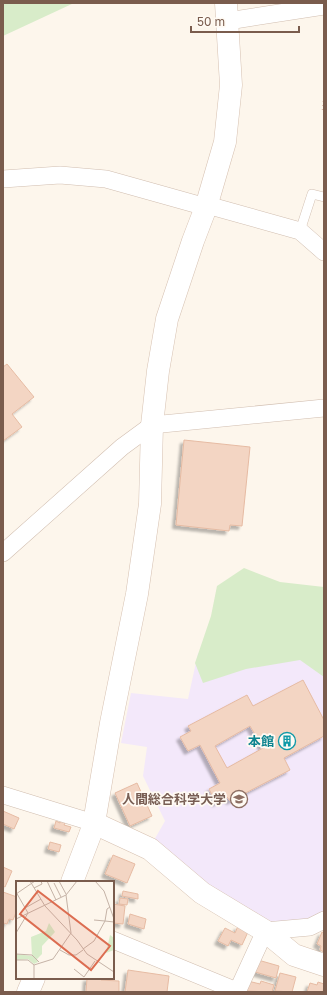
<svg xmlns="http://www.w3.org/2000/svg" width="327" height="995" viewBox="0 0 327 995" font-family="'Golos Text','Noto Sans JP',sans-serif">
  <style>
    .education { fill: #f3e8fa }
    .green { fill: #d8ecc9 }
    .building { fill: #f3d5c3; stroke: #e6bba3; fill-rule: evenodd; filter: url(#shadow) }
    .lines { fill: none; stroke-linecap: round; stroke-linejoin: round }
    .lane-casing { stroke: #d1beb0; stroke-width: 10 }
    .street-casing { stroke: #d1beb0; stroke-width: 18 }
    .secondary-casing { stroke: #d6c0b0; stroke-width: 23 }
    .path { stroke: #d9b8a5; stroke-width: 2.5; stroke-dasharray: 1 3; stroke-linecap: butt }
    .lane { stroke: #fff; stroke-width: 9 }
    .street { stroke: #fff; stroke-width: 17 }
    .secondary { stroke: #fff; stroke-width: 22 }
    .labels { text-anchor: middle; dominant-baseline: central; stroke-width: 3.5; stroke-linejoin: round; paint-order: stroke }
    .culture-label { font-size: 13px; font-weight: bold; fill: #0d838f; stroke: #fffaf3; text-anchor: end }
    .education-label { font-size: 13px; font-weight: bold; fill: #785e54; stroke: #fffaf3; text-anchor: end }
    .inset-road { fill: none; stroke: #c5b3a7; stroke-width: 1 }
    .view { fill: #dc6d51; fill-opacity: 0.15; stroke: #dc6d51; stroke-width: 2 }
    .inset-edge { fill: none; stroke: #7a5c4d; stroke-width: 2 }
  </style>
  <defs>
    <filter id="shadow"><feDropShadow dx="-3.5" dy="3.5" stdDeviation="1" flood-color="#0004"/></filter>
  </defs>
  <rect width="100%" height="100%" fill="#fdf6ec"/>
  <path class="education" d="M198,653L324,661V915L279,926L202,883L153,842L165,821L143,776L147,747L121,743L131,693L188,699Z"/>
  <g class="green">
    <path d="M3,3H74L3,36Z"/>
    <path d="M244,568L280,582L324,587V677L300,660L246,669L203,683L195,663L211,616L217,586Z"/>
  </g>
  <g class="building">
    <path d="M7,364L34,397L12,414L22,427L3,441V367Z"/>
    <path d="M184,440L250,447L242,526L230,525L229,531L176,525Z"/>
    <path d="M303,680L324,720V736L284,758L290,770L230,801L227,797L216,803L209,789L220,783L200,745L188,751L180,737L191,731L188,726L247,695L253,706ZM250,726L263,748L227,768L215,746Z"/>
    <path d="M137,783L152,816L130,826L115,793Z"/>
    <path d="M3,811L19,818L14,829L3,824Z"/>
    <path d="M61,819L66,821L64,825L71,827L69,832L54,828L56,821L60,823Z"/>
    <path d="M50,842L61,845L59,852L48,849Z"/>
    <path d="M113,855L135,864L127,883L105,874Z"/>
    <path d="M3,867L12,871L5,887L3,886Z"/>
    <path d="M123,891L138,894V899L122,896Z"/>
    <path d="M3,892L17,897V910L13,920L9,919L7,924L3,923Z"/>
    <path d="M120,898L128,899L127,905L119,904Z"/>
    <path d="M113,904L125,906L123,924L113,923Z"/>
    <path d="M130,914L146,919L144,929L128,924Z"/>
    <path d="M238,926L248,932L242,945L231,940L228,946L218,941L225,928L235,933Z"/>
    <path d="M322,932L324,933V952L320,950L321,946L317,944Z"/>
    <path d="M258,960L279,966L276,978L255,972Z"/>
    <path d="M128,970L169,976L167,992H125Z"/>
    <path d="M280,973L296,977L292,992L275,991Z"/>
    <path d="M87,978H101V980L119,981V992H86Z"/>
    <path d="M248,981L260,984L261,981L274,985L272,992L245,991Z"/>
    <path d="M318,982L324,984L323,992H307L310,983L317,985Z"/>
  </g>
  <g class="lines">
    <g class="lane-casing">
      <path id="lane" d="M300,231L312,194L324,197"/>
    </g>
    <g class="street-casing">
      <g id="street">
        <path d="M228,21L324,6"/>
        <path d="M3,179L60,175L106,179L206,207"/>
        <path d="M207,205L300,231L324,252"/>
        <path d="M3,553L122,447L152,425L324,408"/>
        <path d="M3,795L94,823"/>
        <path d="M113,940L237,991"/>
        <path d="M237,992L265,931L310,927L324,920"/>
      </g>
    </g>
    <g class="secondary-casing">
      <g id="secondary">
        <path d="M94,823L150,849L202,893L265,931L294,955L324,965"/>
        <path d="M72,882L90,835L94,823L111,723L137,594L150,504L152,425L158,371L167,319L193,241L206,207L225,142L231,85L226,3"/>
        <path d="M28,992L34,978"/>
      </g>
    </g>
    <path class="path" d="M323,110L324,100"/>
    <use href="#lane" class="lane"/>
    <use href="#street" class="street"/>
    <use href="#secondary" class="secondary"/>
  </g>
  <defs>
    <g id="building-ring" transform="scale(0.9)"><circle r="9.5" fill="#fffaf3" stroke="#0f9aa8" stroke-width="1.5"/><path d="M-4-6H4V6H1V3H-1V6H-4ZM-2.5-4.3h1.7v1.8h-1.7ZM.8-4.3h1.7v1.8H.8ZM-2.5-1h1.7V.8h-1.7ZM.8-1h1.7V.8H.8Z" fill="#0f9aa8"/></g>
    <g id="university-ring" transform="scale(0.9)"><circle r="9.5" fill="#fffaf3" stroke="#8d6e63" stroke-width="1.5"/><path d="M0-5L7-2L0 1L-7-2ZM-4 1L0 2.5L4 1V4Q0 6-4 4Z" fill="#8d6e63"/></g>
  </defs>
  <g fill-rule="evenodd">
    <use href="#building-ring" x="287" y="741"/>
    <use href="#university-ring" x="239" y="799"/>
  </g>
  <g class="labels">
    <g class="culture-label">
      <text x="274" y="741">本館</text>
    </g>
    <g class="education-label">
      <text x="226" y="799">人間総合科学大学</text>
    </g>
  </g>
  <g transform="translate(16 881)">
    <rect width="98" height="98" fill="#fdf6ec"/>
    <path d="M33,42L39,51L26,65V73L21,78L22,81L18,83L12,78L0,79V73L16,75L15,56L30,50ZM94,54L98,57V69L90,72Z" fill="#d8ecc9"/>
    <path class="inset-road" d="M14,0L29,25L61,59L71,73L98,91M31,0L40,19M43,0L50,13M79,0L88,10L98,38M38,2L45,16M18,7L26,3L25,0M0,11L12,32L0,52M0,13L19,0M9,27L25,18M0,38L50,14M78,39L89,40L91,28L94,26M67,68L78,60L89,40L98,41M44,69L53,74H60L67,69M0,73L16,74L23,81M0,79H12L18,84V98M18,84L37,78L55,52L50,14L61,0M58,88L68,96L79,80"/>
    <path class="view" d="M22,10L94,65L75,89L4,33Z"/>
    <rect width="98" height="98" class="inset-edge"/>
  </g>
  <rect width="327" height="995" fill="none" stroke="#7a5c4d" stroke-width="8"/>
  <path d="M191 26v6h108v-6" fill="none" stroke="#7a5c4d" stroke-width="2"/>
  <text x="197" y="26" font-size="12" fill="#7a5c4d" stroke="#fffaf3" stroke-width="3" paint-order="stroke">50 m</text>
</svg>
